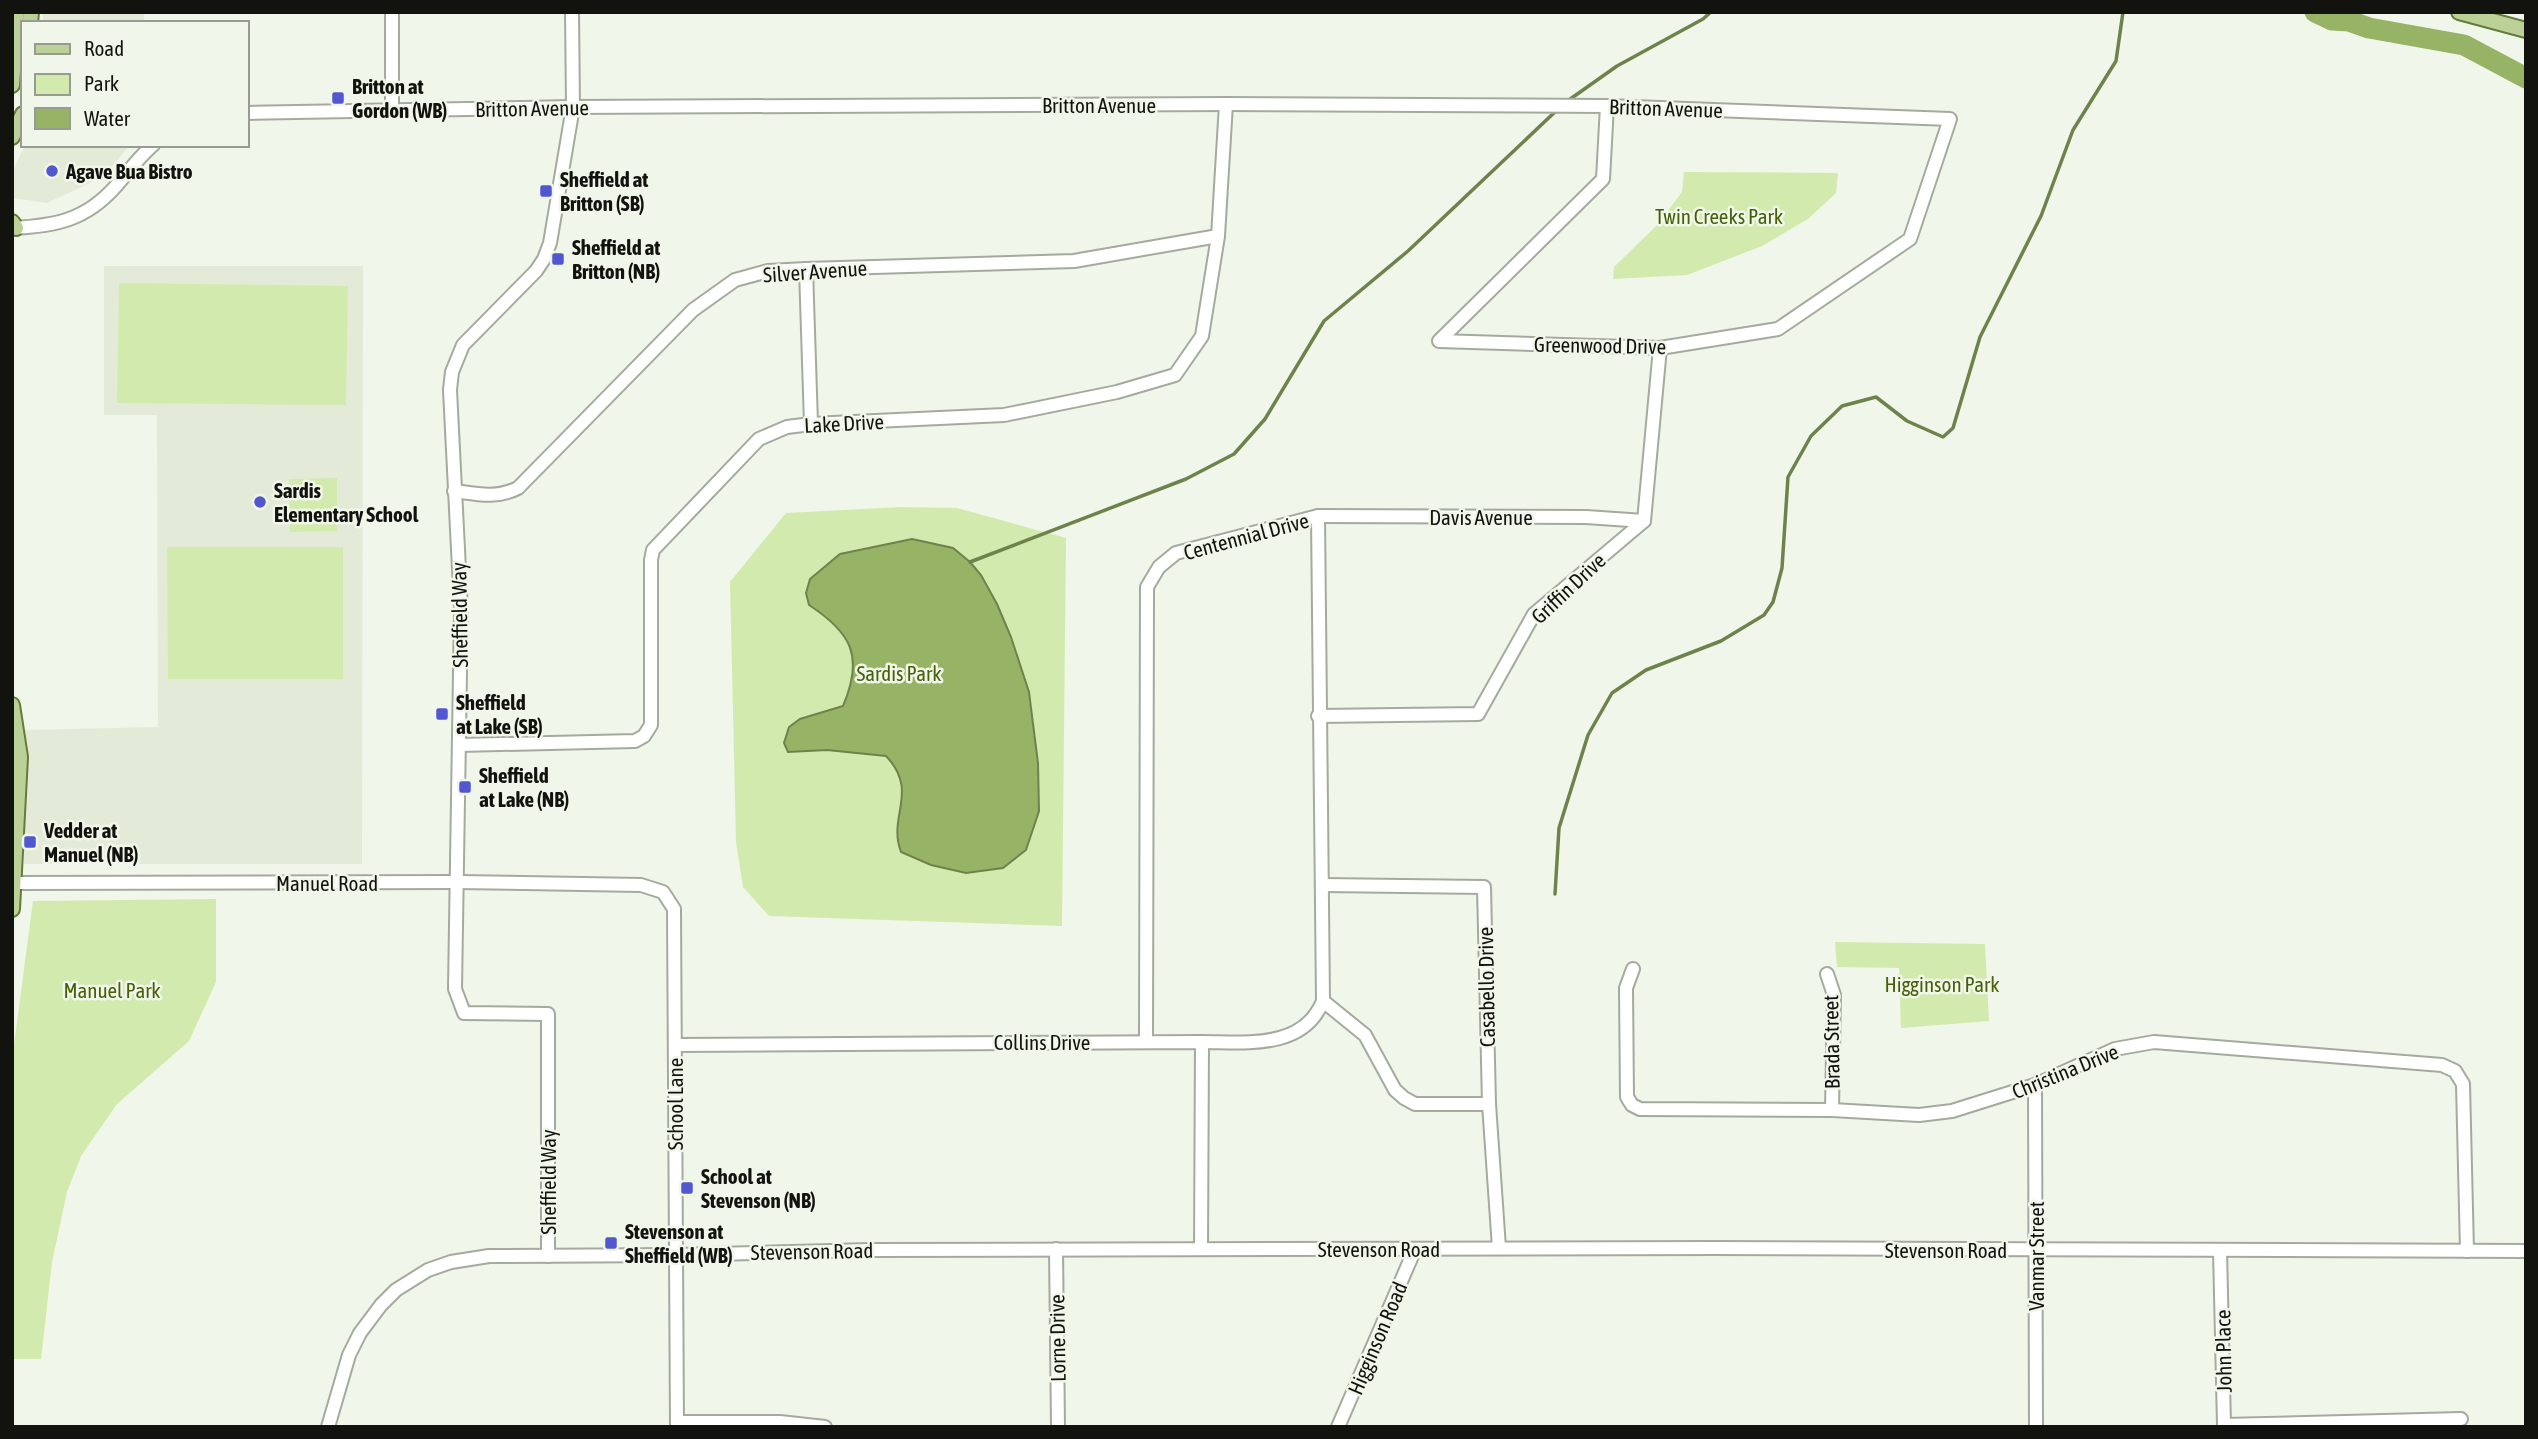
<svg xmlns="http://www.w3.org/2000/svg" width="2538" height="1439" viewBox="0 0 2538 1439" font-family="'Asap Condensed',sans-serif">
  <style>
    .built { fill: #e3ebd8 }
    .green { fill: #d2eaae }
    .water { fill: #96b366; stroke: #6e834c; stroke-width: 2 }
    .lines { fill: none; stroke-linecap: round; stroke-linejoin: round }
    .stream { stroke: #6e834c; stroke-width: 3.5 }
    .river { stroke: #96b366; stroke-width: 21 }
    .minor-casing { stroke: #a5aa9f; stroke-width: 16 }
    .major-casing { stroke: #647b3b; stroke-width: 18 }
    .minor { stroke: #fff; stroke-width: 12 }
    .major { stroke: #bcd198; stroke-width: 14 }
    .poi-dot { fill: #5157ce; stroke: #f1f6ea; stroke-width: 2.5 }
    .labels { text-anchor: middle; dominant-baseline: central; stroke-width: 5; stroke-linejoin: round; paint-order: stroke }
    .poi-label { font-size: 21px; font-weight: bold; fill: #12130f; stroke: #f1f6ea; text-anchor: start }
    .street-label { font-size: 21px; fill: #12130f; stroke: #f1f6ea }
    .park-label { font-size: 21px; fill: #476008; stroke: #f1f6ea }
  </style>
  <rect width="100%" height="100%" fill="#f1f6ea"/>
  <g class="built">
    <rect x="43" y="12" width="101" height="11"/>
    <path d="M25,145H130L103,177L47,203L13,198L12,172Z"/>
    <path d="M104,266H363L362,864H24V730L158,727L157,415H104Z"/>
  </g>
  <g class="green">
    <path d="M1684,172L1838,173L1836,193L1808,219L1762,246L1687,275L1613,279L1614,267L1656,226L1682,192Z"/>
    <path d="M119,283L348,286L346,405L117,403Z"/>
    <path d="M337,478V531L290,532L289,479Z"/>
    <path d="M901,507L957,508L1066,538L1062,926L769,916L743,887L736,842L730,582L786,513Z"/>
    <path d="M167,547H343V679H168Z"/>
    <path d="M216,899V982L189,1041L117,1104L81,1156L67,1192L52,1262L41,1359H12V1060L33,901Z"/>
    <path d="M1835,942L1985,944L1989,1021L1901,1028L1899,968L1837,967Z"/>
  </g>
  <path class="water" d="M912,539L953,548L970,562L981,575L997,604L1011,637L1029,692L1038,763L1039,811L1026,850L1003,868L966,873L931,865L901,852C887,816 920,792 886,756L827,750L788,752L784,743L789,727L800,719L843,706C864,657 852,633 809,605L806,593L810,579L840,554Z"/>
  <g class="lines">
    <g class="stream">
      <path d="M1566,102L1617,66L1703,19L1711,12"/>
      <path d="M970,562L1186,479L1234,454L1265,419L1324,321L1408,251L1557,110"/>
      <path d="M1555,894L1559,828L1588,735L1612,693L1646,670L1721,641L1764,615L1773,602L1782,568L1788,477L1811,436L1842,406L1876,397L1907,421L1943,437L1953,428L1980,337L2041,216L2073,130L2116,61L2123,12"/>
    </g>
    <path class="river" d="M2315,12L2332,20L2349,21L2369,28L2464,45L2526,78"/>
    <g class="minor-casing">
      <g id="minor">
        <path d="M392,12V110"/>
        <path d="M247,113L573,107L1226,104L1607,106L1950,119L1910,239L1778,329L1660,348L1439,341L1603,179L1607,106"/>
        <path d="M12,228C56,226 86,220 116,186C128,172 139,157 153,145"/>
        <path d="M806,269L811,424"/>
        <path d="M454,491C477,494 496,499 518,488L693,310L735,280L768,271L806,269L1074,261L1218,236"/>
        <path d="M1318,516L1586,517L1644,521"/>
        <path d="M1318,716L1478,714L1534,614L1644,521L1660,348"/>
        <path d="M459,745L635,741L644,736L651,725V560L653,550L759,439L787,427L811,424L1004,415L1117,392L1175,375L1202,336L1218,236L1226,104"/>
        <path d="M14,883L457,882L641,885L663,892L674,909L677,1427"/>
        <path d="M1323,885L1484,887L1489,1104L1499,1248"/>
        <path d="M1633,969L1626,988L1627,1097L1632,1105L1640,1109L1832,1110L1919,1115L1952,1111L2035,1085L2115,1049L2154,1042L2442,1065L2455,1071L2463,1084L2467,1251"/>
        <path d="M1827,974L1834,995L1832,1110"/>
        <path d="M1323,1001L1365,1035L1395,1090L1404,1098L1415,1104H1489"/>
        <path d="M1146,1042L1147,587L1159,567L1176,553L1318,516L1323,1001C1303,1050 1246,1042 1202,1042"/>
        <path d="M675,1045L1202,1042L1201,1249"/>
        <path d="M2035,1085L2036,1427"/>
        <path d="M1056,1249L1058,1427"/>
        <path d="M2220,1250L2224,1425L2461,1419"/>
        <path d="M548,1256V1014L464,1013L455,989L461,609L450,390L452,372L463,345L536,271L544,259L550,243L573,107L572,12"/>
        <path d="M677,1422H780L825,1427"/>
        <path d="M328,1427L349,1355L360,1333L381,1305L396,1290L428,1270L451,1262L489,1256L676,1255L870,1250L1716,1248L2526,1251"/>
        <path d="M1338,1427L1415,1249"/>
      </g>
    </g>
    <g class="major-casing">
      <g id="major">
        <path d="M2459,12L2526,30"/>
        <path d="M30,23L31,12"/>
        <path d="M12,85L17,12"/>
        <path d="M12,137L23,114"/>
        <path d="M12,222L16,228"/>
        <path d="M12,705L20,757L12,909"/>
      </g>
    </g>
    <use href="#minor" class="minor"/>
    <use href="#major" class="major"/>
  </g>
  <g class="poi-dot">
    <rect x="331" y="91" width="14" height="14" rx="3.5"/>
    <circle cx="52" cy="171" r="7"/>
    <rect x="539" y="184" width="14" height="14" rx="3.5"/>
    <rect x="551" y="252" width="14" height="14" rx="3.5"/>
    <circle cx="260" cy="502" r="7"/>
    <rect x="435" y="707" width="14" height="14" rx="3.5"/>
    <rect x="458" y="780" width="14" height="14" rx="3.5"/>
    <rect x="23" y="835" width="14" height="14" rx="3.5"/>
    <rect x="680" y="1181" width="14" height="14" rx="3.5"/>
    <rect x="604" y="1236" width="14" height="14" rx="3.5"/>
  </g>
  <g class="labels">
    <g class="poi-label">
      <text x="352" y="86">Britton at<tspan x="352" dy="24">Gordon (WB)</tspan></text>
      <text x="66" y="171">Agave Bua Bistro</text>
      <text x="560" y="179">Sheffield at<tspan x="560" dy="24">Britton (SB)</tspan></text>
      <text x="572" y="247">Sheffield at<tspan x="572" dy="24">Britton (NB)</tspan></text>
      <text x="274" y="490">Sardis<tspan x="274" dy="24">Elementary School</tspan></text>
      <text x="456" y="702">Sheffield<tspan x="456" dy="24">at Lake (SB)</tspan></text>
      <text x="479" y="775">Sheffield<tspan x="479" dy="24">at Lake (NB)</tspan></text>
      <text x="44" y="830">Vedder at<tspan x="44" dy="24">Manuel (NB)</tspan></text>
      <text x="701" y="1176">School at<tspan x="701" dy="24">Stevenson (NB)</tspan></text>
      <text x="625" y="1231">Stevenson at<tspan x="625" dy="24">Sheffield (WB)</tspan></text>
    </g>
    <g class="street-label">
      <text x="1099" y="105">Britton Avenue</text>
      <text transform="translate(532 108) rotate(-1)">Britton Avenue</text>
      <text transform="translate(1666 108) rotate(2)">Britton Avenue</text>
      <text transform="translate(815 271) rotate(-4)">Silver Avenue</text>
      <text transform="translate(1600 345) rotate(1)">Greenwood Drive</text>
      <text transform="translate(844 423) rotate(-3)">Lake Drive</text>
      <text x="1481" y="517">Davis Avenue</text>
      <text transform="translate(1246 536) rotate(-15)">Centennial Drive</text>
      <text transform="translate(1568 588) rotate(-43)">Griffin Drive</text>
      <text transform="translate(459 615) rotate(-91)">Sheffield Way</text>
      <text x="327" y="883">Manuel Road</text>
      <text transform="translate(1486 987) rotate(-91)">Casabello Drive</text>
      <text x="1042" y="1042">Collins Drive</text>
      <text transform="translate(1831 1042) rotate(-91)">Brada Street</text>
      <text transform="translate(2065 1071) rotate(-22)">Christina Drive</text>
      <text transform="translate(675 1104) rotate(-90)">School Lane</text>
      <text transform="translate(548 1182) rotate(-90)">Sheffield Way</text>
      <text x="1379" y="1249">Stevenson Road</text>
      <text x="1946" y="1250">Stevenson Road</text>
      <text transform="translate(812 1251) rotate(-1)">Stevenson Road</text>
      <text transform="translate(2036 1256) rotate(-90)">Vanmar Street</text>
      <text transform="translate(1057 1338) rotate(-91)">Lorne Drive</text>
      <text transform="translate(1377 1338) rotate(-67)">Higginson Road</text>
      <text transform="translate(2223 1351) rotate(-91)">John Place</text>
    </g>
    <g class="park-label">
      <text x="1719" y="216">Twin Creeks Park</text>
      <text x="899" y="673">Sardis Park</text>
      <text x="1942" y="984">Higginson Park</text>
      <text x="112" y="990">Manuel Park</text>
    </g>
  </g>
  <rect width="2538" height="1439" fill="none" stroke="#12130f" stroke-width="28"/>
  <rect x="21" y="21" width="228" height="126" fill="#f1f6ea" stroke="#989b92" stroke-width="2"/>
  <rect x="35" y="44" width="35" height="10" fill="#bcd198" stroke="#989b92" stroke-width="2"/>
  <text x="84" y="56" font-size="21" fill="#12130f">Road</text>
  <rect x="35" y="74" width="35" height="21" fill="#d2eaae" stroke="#989b92" stroke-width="2"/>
  <text x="84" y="91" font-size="21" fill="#12130f">Park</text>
  <rect x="35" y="108" width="35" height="21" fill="#96b366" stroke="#989b92" stroke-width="2"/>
  <text x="84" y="126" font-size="21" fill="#12130f">Water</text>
</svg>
